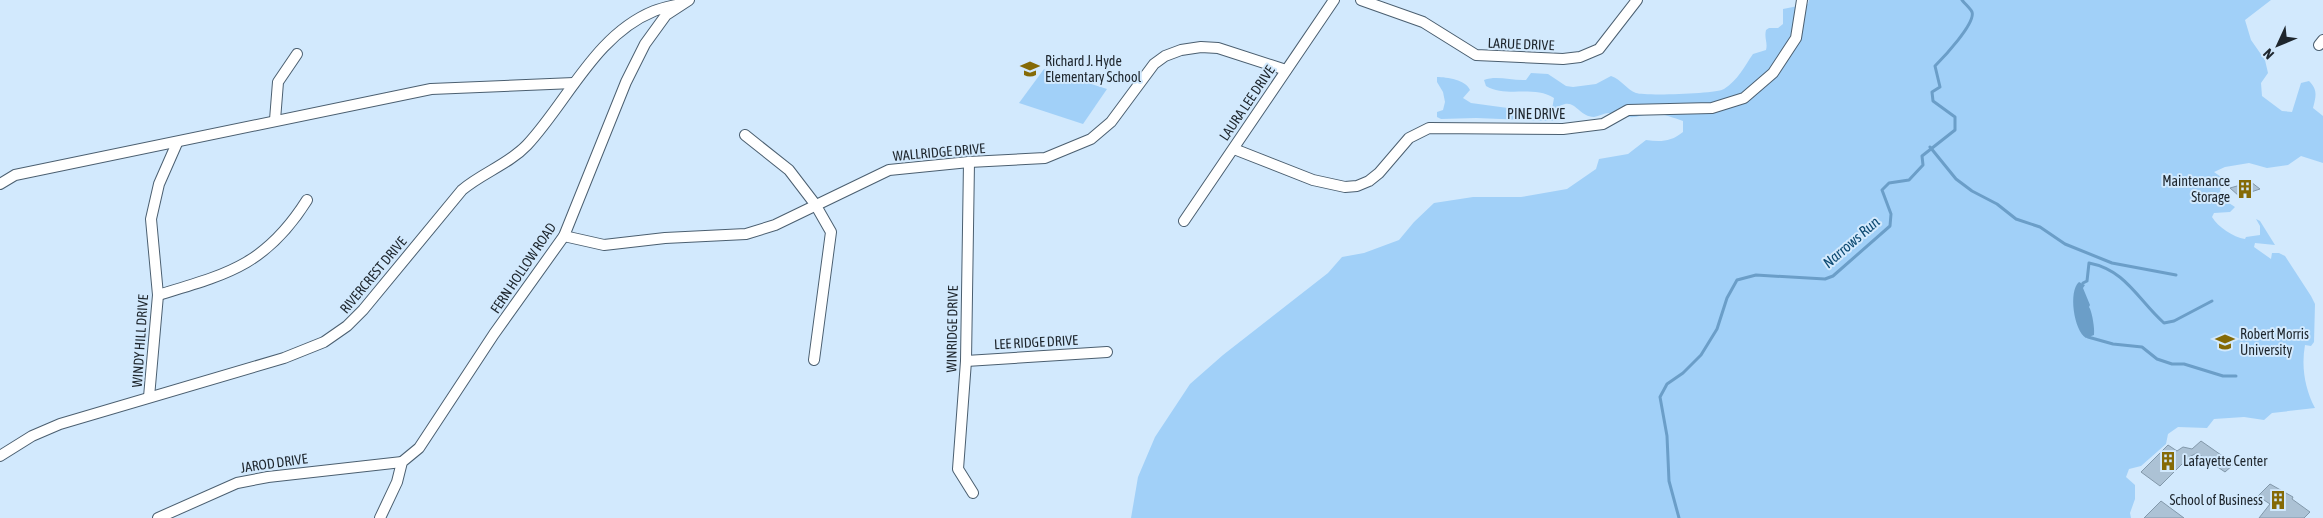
<svg xmlns="http://www.w3.org/2000/svg" width="2323" height="518" viewBox="0 0 2323 518" font-family="'Asap Condensed',sans-serif">
  <style>
    .green { fill: #a1d0f8 }
    .water { fill: #6b9ec8 }
    .lines { fill: none; stroke-linecap: round; stroke-linejoin: round }
    .stream { stroke: #6b9ec8; stroke-width: 3 }
    .building { fill: #acc2d5; stroke: #8298aa }
    .street-casing { stroke: #4b5f70; stroke-width: 12 }
    .street { stroke: #fff; stroke-width: 10 }
    .labels { text-anchor: middle; dominant-baseline: central; stroke-width: 4; stroke-linejoin: round; paint-order: stroke }
    .street-label { font-size: 14px; fill: #1e262d; stroke: #d2e9fd }
    .poi-label { font-size: 14px; fill: #1e262d; stroke: #d2e9fd; text-anchor: start }
    .water-label { font-size: 15px; font-style: italic; fill: #0d4a72; stroke: #d2e9fd }
  </style>
  <rect width="100%" height="100%" fill="#d2e9fd"/>
  <g class="green">
    <path d="M1809,0H2271L2245,20L2251,40L2265,60L2268,73L2261,83L2262,96L2282,111L2292,112L2301,83L2309,81C2318,90 2316,96 2313,108L2323,116V163L2301,156L2288,165L2267,168L2249,163L2225,167L2214,172L2221,177L2222,183L2220,191L2226,201L2235,207L2230,212L2214,213L2212,217C2218,227 2233,237 2245,239L2246,237L2260,235V226L2256,219L2260,221L2275,245L2255,243L2254,247L2271,259L2272,253H2279L2285,256L2311,296L2315,304L2314,342L2311,346L2305,345C2301,367 2305,389 2315,408L2272,413L2264,420L2244,417L2214,419L2207,428L2178,427L2168,434L2166,444L2141,466L2129,469L2126,477L2135,485V499L2130,513L2131,518H1131L1138,477L1155,437L1190,384L1223,355L1328,273L1342,257L1364,253L1399,240L1414,222L1434,203L1473,197H1521L1567,189L1596,169L1599,159L1628,154L1646,140C1660,142 1671,142 1683,132V121C1673,118 1662,113 1652,114C1644,114 1636,118 1629,117C1622,117 1616,114 1609,113C1604,113 1599,116 1594,117C1576,117 1575,92 1553,111L1556,118L1552,121L1476,118L1441,119L1437,117V112L1443,110L1445,102L1443,92L1437,82V77C1447,77 1466,80 1470,90L1463,98L1471,103L1537,112H1548L1552,109L1554,98C1533,85 1506,98 1486,86L1484,80C1497,75 1512,81 1526,80L1531,73L1548,74L1566,86L1573,87L1596,84L1611,76C1621,79 1627,90 1636,93C1644,96 1717,94 1724,89C1738,80 1744,67 1753,54L1766,50C1768,43 1764,38 1766,30L1769,28H1778L1783,24V9L1808,4Z"/>
    <path d="M1044,69L1107,89L1083,124L1019,103Z"/>
  </g>
  <path class="water" d="M2079,282L2085,285L2083,288L2090,305L2089,307C2092,311 2095,329 2094,335L2086,338C2074,331 2068,291 2079,282Z"/>
  <g class="lines">
    <g class="stream">
      <path d="M1930,147L1956,179L1972,191L1997,204L2016,219L2040,227L2065,244L2112,263L2176,275"/>
      <path d="M2083,283L2087,281L2089,263C2126,270 2138,300 2164,323L2174,321L2212,301"/>
      <path d="M2088,337L2113,344L2142,347L2157,359L2172,364H2184L2223,376H2236"/>
      <path d="M1679,518L1669,481L1667,436L1660,397L1667,384L1683,373L1701,355L1717,329L1727,298L1737,280L1756,275L1825,279L1833,276L1890,226L1891,214L1882,190L1889,183L1909,180L1923,165L1922,156L1955,130V117L1933,101L1932,92L1940,87L1935,66C1943,58 1976,23 1972,12C1970,8 1965,4 1962,0"/>
    </g>
  </g>
  <g class="building">
    <path d="M2251,182L2260,189L2239,196L2230,188Z"/>
    <path d="M2201,441L2234,464L2225,472L2197,453L2189,457L2160,486L2141,472L2168,445L2177,451L2183,447L2192,449Z"/>
    <path d="M2270,484L2293,497L2292,499L2310,512L2304,518H2259L2270,504L2258,496Z"/>
    <path d="M2161,501L2184,518H2144Z"/>
  </g>
  <g class="lines">
    <g class="street-casing">
      <g id="street">
        <path d="M1361,0L1423,22L1476,55L1563,59L1580,57L1599,49L1637,0"/>
        <path d="M2319,45L2323,40"/>
        <path d="M275,120L278,82L297,54"/>
        <path d="M745,135L789,170L815,204L831,232L814,360"/>
        <path d="M1234,149L1313,180L1345,187L1357,186L1369,181L1379,173L1409,138L1429,128L1563,129L1603,124L1628,110L1712,108L1744,98L1773,73L1796,38L1802,0"/>
        <path d="M969,162L966,361L958,469L973,493"/>
        <path d="M0,184L15,175L431,89L574,83"/>
        <path d="M1184,221L1334,0"/>
        <path d="M564,236L604,245L665,238L746,234L775,225L889,170L969,162L1045,158L1091,139L1111,122L1154,64L1165,56L1181,50L1201,47L1218,48L1286,70"/>
        <path d="M158,295C228,274 266,265 307,200"/>
        <path d="M966,361L1107,352"/>
        <path d="M149,397L158,295L151,219L159,184L177,143"/>
        <path d="M0,456L32,436L60,424L284,358L324,342L347,326L363,310L462,190C482,173 509,164 527,145C568,101 595,35 654,11C662,8 672,6 680,4"/>
        <path d="M158,518L237,483L268,477L402,462"/>
        <path d="M380,518L397,482L402,462L419,448L494,334L564,236L626,82L645,44L666,15L689,0"/>
      </g>
    </g>
    <use href="#street" class="street"/>
  </g>
  <defs>
    <g id="school-bare" transform="scale(1.5)"><path d="M0-5L7-2L0 1L-7-2ZM-4 1L0 2.5L4 1V4Q0 6-4 4Z" fill="#856a06" stroke="#d2e9fd" stroke-width="2.5" paint-order="stroke"/></g>
    <g id="building-bare" transform="scale(1.5)"><path d="M-4-6H4V6H1V3H-1V6H-4ZM-2.5-4.3h1.7v1.8h-1.7ZM.8-4.3h1.7v1.8H.8ZM-2.5-1h1.7V.8h-1.7ZM.8-1h1.7V.8H.8Z" fill="#856a06" stroke="#d2e9fd" stroke-width="2.5" paint-order="stroke"/></g>
    <g id="university-bare" transform="scale(1.5)"><path d="M0-5L7-2L0 1L-7-2ZM-4 1L0 2.5L4 1V4Q0 6-4 4Z" fill="#856a06" stroke="#d2e9fd" stroke-width="2.5" paint-order="stroke"/></g>
  </defs>
  <g fill-rule="evenodd">
    <use href="#school-bare" x="1030" y="69"/>
    <use href="#building-bare" x="2245" y="189"/>
    <use href="#university-bare" x="2225" y="342"/>
    <use href="#building-bare" x="2168" y="461"/>
    <use href="#building-bare" x="2278" y="500"/>
  </g>
  <g class="labels">
    <g class="street-label">
      <text transform="translate(1521 44) rotate(2)">LARUE DRIVE</text>
      <text transform="translate(1247 103) rotate(-56)">LAURA LEE DRIVE</text>
      <text x="1536" y="114">PINE DRIVE</text>
      <text transform="translate(939 152) rotate(-5)">WALLRIDGE DRIVE</text>
      <text transform="translate(523 268) rotate(-56)">FERN HOLLOW ROAD</text>
      <text transform="translate(373 275) rotate(-50)">RIVERCREST DRIVE</text>
      <text transform="translate(952 329) rotate(-89)">WINRIDGE DRIVE</text>
      <text transform="translate(140 341) rotate(-86)">WINDY HILL DRIVE</text>
      <text transform="translate(1036 342) rotate(-3)">LEE RIDGE DRIVE</text>
      <text transform="translate(274 463) rotate(-8)">JAROD DRIVE</text>
    </g>
    <g class="poi-label">
      <text x="1045" y="61">Richard J. Hyde<tspan x="1045" dy="16">Elementary School</tspan></text>
      <text x="2230" y="181" text-anchor="end">Maintenance<tspan x="2230" dy="16">Storage</tspan></text>
      <text x="2240" y="334">Robert Morris<tspan x="2240" dy="16">University</tspan></text>
      <text x="2183" y="461">Lafayette Center</text>
      <text x="2263" y="500" text-anchor="end">School of Business</text>
    </g>
    <g class="water-label">
      <text transform="translate(1851 242) rotate(-41)">Narrows Run</text>
    </g>
  </g>
  <g transform="translate(2278 45) rotate(226)" stroke="#d2e9fd" stroke-width="4" paint-order="stroke">
  <path d="M0-4L9 19L0 12L-9 19Z" fill="#1e262d"/>
  <text y="-8" font-size="14" font-weight="bold" text-anchor="middle" fill="#1e262d">N</text>
  </g>
</svg>
